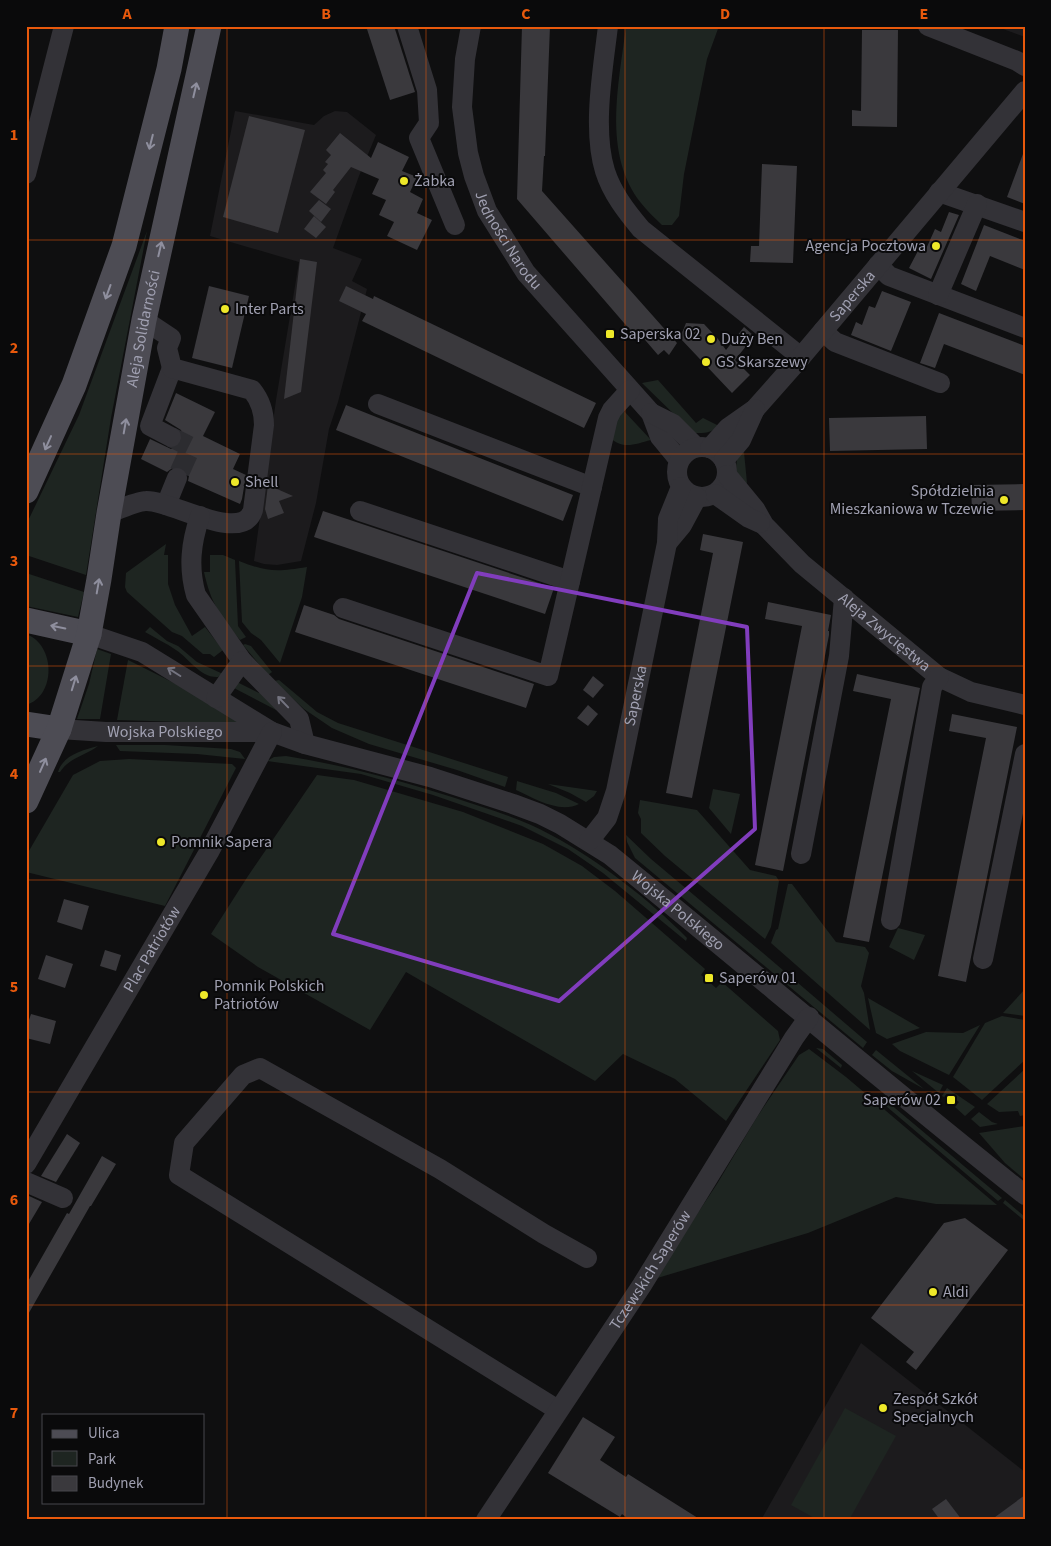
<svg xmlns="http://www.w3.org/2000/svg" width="1051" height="1546" viewBox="0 0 1051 1546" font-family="'Source Sans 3',sans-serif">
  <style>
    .built { fill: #1c1b1d }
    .green { fill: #1e2521 }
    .building { fill: #3a393d }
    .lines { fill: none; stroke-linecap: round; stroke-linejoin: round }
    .minor-tunnel { stroke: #2c2c30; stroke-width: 20; stroke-dasharray: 20 10; stroke-linecap: butt }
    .minor { stroke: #333237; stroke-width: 20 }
    .major { stroke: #4d4c54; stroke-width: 25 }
    .oneway { stroke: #8f8f9e }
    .oneway2 { stroke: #747480 }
    .marked { fill: none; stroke: #813dbd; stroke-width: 4; stroke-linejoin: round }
    .grid { fill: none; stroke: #e8590c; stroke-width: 1; stroke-opacity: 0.55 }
    .poi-dot { fill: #eee829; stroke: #0a0a0b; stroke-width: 2 }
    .labels { text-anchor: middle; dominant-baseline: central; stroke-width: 4; stroke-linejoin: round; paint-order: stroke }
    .poi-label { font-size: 16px; fill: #a0a0b1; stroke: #0a0a0b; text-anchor: start }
    .street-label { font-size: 16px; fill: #a0a0b1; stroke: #0a0a0b }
    .neatline { fill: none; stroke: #e8590c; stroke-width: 2 }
    .grid-label { font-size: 16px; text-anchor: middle; font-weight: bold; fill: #e8590c }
  </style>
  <rect width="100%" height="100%" fill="#0f0f10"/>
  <g class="built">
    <path d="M995,26H1025V37Z"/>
    <path d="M235,111L314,125L324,116L335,111L347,112L376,135L359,176L333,248L362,259L352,281L367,289L338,402L329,429L316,503L301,561L277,565L264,564L254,561L276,400L299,262L210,236Z"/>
    <path d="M861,1343L1025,1472V1520H761Z"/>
  </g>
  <g class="green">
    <path d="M626,26H719L707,59L684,174L679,216L672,225H662C655,218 647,211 641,203C602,153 619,84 626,26Z"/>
    <path d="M147,231L111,418L86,575L26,555V525L79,415Z"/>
    <path d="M658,380L696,423L703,418L719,426C712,433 704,433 695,433L679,419L642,383Z"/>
    <path d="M623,410L651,440C635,444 624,450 610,438L611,428Z"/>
    <path d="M744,452L747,483L744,488L736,470L737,457Z"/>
    <path d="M166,544L164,555H168V584L175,605L192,636L205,627L223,650L214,657L210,654H203L182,636L172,632L127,592L125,587L126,573Z"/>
    <path d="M210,555H223L235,560L238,626L246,637L240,640C220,615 211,604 204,572H210Z"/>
    <path d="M239,561C267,572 277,572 307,567L302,597L280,663L261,640L251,633L242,622Z"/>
    <path d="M26,573L84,592L78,617L26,606Z"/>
    <path d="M150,627L167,641L178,646L197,662L223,674L218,677C200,678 190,659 176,650C166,643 155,638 145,632Z"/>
    <path d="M26,634C56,645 56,696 26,705Z"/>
    <path d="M245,644L251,646L272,672L268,675L243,645Z"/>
    <path d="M97,649L111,654L100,719H77L89,684Z"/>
    <path d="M128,660L182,687L246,724L117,720Z"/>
    <path d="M279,680L317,712L338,723L508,777L505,787L457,770L369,744L332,728L304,709L274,681Z"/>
    <path d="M237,682L259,693L261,690L278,711L232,687Z"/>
    <path d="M116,745H165L231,749L240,752L245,759L197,754L120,751Z"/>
    <path d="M98,746C85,756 70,757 60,772H58C63,755 83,750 98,746Z"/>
    <path d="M286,756C343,765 398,780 452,797C485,808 520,818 551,835C598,860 650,900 687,938L686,941L603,873L568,849L522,826L433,795L361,774L267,761L274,757Z"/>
    <path d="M129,759L232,764L236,768L165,906L26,872V856L73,775L100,761Z"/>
    <path d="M317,775L354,780L463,812L543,844L582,866L615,891L705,969L701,975L716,988L722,982L778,1031L780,1040L726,1121L675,1079L623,1054L595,1081L406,972L370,1030L258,967L211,934L248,876Z"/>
    <path d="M517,781L556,793L579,804C559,814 534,798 516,790Z"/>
    <path d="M548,784L597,791L594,796L586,802L570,793Z"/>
    <path d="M713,789L740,794L731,834L709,808Z"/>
    <path d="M640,800L697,810L750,870L776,876L779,881L771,927L765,939L665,856L641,833V819L638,813Z"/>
    <path d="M626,835L651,859L763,953L867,1042L863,1048L635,858L627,842Z"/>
    <path d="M788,884H792L836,942L865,947L869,953L861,986L864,993L870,1030L771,943L776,930L778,929Z"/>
    <path d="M898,928L925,935L914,960L889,947Z"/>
    <path d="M1025,989V1016L1003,1013Z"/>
    <path d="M868,998L920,1028L887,1039L876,1033Z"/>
    <path d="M1002,1016L1025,1020V1060L982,1100L953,1077L985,1023Z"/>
    <path d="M980,1025L949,1075L900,1051L892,1044L926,1032L963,1033Z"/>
    <path d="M816,1048L823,1049L842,1065L841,1068Z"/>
    <path d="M809,1049L846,1077L997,1205L936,1204L896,1197L808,1233L654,1279L717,1184L757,1117L799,1055Z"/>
    <path d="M876,1050L924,1089L892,1071L872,1055Z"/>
    <path d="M1025,1069V1115L1020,1116L1018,1111L999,1112L987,1104Z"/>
    <path d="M912,1071L943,1085L939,1093Z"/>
    <path d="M947,1088L975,1107L965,1116L955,1107L959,1102L947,1094L944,1097L942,1096Z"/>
    <path d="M889,1103L1002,1198L998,1201L886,1106Z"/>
    <path d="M979,1112L992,1122L998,1124L980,1127L971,1119Z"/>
    <path d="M1025,1126V1180L1005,1163L979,1133Z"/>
    <path d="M1005,1200L1025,1217V1221L1003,1203Z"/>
    <path d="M845,1408L896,1436L849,1520H818L791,1505Z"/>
  </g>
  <g class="building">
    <path d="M366,26H394L415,92L390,100Z"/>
    <path d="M522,26H550L545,156H544L542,191L677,343L669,355L664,350L658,355L640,334L637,338L517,199Z"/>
    <path d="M862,30H898L897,127L852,126V110L861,111Z"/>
    <path d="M249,116L305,130L278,233L223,217Z"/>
    <path d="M340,133L371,158L378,142L409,157L402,171L417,177L410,192L423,199L417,213L432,220L417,250L387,236L394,222L379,215L386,200L372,194L379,179L351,167L333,190L335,192L326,204L310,192L326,173L323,170L328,164L325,162L331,155L326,150Z"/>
    <path d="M1023,154H1025V204L1007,197Z"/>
    <path d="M762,164L797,166L793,263L750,262L751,246H759Z"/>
    <path d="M319,200L331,209L321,222L309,211Z"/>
    <path d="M949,212L959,215L931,279L909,268L920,247L926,249L935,229L941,232Z"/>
    <path d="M314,216L326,227L316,238L304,229Z"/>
    <path d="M984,225L1025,241V270L990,256L976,291L961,284Z"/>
    <path d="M300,259L317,262L301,392L284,399Z"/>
    <path d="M209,286L249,296L232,368L192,358Z"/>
    <path d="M346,286L373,299L374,296L596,403L584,428L362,321L366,314L339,301Z"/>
    <path d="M882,291L911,302L891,351L851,335L856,322L862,325L869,306L875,308Z"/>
    <path d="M939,313L1025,346V375L944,344L935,368L920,363Z"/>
    <path d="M686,323L704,324L718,339L726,350L744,327L754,336L735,360L750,375L732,393L680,338Z"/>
    <path d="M176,393L215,412L203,436L240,454L233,469L246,475L242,499L240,504L188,481L189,476L187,471L182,467L175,466L167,472L141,459L150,439L171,449L177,447L181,443L183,437L181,430L165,420Z"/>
    <path d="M346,405L573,495L563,521L336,430Z"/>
    <path d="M926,416L927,449L830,451L829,418Z"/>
    <path d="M1025,484V510L972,511L971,485Z"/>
    <path d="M268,485L293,496L279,501L284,513L268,519L265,509Z"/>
    <path d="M323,511L554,588L545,614L314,537Z"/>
    <path d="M703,534L743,542L692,798L666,793L713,553L700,550Z"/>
    <path d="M768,602L831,615L828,631H829V635L783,871L755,865L802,626L765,619Z"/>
    <path d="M304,605L334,615L339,619L534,684L526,708L295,632Z"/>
    <path d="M857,674L920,688L869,942L843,937L891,699L853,691Z"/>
    <path d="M593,676L604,685L593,698L583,690Z"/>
    <path d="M588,705L598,714L588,726L577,718Z"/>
    <path d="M952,714L1017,727L966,982L938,976L986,738L949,731Z"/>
    <path d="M64,899L89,906L82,930L57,922Z"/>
    <path d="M105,950L121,955L116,971L100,966Z"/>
    <path d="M46,955L73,964L65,988L38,979Z"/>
    <path d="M31,1014L56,1021L50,1044L26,1038V1029Z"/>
    <path d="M67,1134L80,1143L56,1182L41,1176Z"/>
    <path d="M102,1156L116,1164L91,1206H90L26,1318V1285L67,1213L69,1214Z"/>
    <path d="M29,1196L42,1202L26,1229V1200Z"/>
    <path d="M965,1218L1008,1250L916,1370L906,1362L914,1352L871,1318L944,1223Z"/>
    <path d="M583,1417L615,1437L600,1460L626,1477L628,1474L701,1520H630L622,1514L620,1517L548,1473Z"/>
    <path d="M1025,1495V1520H991Z"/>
    <path d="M946,1499L962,1520H940L932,1509Z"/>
  </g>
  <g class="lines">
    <path class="minor-tunnel" d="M171,437L191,447L177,478"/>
    <g class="minor">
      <path d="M407,26L427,90L429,123L419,138L455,225"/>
      <path id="s1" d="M471,26L465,59L462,107L468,153L474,176L487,211L526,273L651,413L660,437L679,460"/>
      <path d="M608,26C603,69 592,129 605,171C612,193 626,211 641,229L801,357"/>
      <path d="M928,26L1017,61L1025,66"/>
      <path d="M26,174L64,26"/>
      <path d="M939,192L1025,222"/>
      <path d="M878,265L889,276L1025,328"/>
      <path d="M938,295L977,204"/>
      <path d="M823,331L835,342L940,383"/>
      <path d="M378,404L592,487"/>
      <path d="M651,413L673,424L696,447"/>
      <path d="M171,437L150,426L172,368"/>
      <circle cx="702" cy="472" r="25"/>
      <path id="s2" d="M710,448L728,428L755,409L801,357L1025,91"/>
      <path d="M724,460L741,440L755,409"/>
      <path id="s3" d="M727,475L755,509L764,525L802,564L939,677L971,692L1025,705"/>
      <path d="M715,494L749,518L760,523"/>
      <path d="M166,505L177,478"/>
      <path d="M360,511L570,581"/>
      <path d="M109,513C117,510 138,501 146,501C171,500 242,545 253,510L264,425C264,413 260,400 252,390L172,368L167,348L171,338L144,320"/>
      <path d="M200,516C191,543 188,567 196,595L242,661L299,719L305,744"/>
      <path d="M667,543L682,525L697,497"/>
      <path d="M343,608L548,676L608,418L612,410L630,390"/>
      <path id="s4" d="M89,634L142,652L272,732L305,744L430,777L513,804L540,814L560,824L610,855C749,968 885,1084 1025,1195"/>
      <path d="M216,698L242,661"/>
      <path id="s5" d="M59,729L106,732H272"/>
      <path id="s6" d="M589,841L607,818L616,791L667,543L668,519L681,487"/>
      <path d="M801,854L839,656L844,598"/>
      <path d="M891,920L932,687L939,677"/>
      <path d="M983,959L1025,754"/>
      <path id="s7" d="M26,1164L209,852L272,732"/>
      <path d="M26,1182L63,1198"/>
      <path d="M558,1410L179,1175L184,1143L243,1075L260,1068L440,1169L544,1234L587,1258"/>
      <path id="s8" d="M486,1520L642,1285L794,1038L809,1017"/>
    </g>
    <g class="major">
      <path d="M26,491L74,385L124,246L169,69L177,26"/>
      <path d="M26,620L89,634"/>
      <path d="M26,724L59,729"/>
      <path id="s9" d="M26,801L59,729L89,634L99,579L109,513L144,320L209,26"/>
    </g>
  </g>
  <defs><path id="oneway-shaft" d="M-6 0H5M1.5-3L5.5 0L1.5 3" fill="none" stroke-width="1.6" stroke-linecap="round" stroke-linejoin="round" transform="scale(1.25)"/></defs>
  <g class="oneway">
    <use href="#oneway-shaft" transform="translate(195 90) rotate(-77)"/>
    <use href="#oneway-shaft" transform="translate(151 142) rotate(104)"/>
    <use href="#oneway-shaft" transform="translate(160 249) rotate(-77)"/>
    <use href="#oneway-shaft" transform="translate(108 292) rotate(110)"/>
    <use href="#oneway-shaft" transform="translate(125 426) rotate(-80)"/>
    <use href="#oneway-shaft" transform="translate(48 443) rotate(114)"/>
    <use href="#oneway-shaft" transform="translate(98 586) rotate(-80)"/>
    <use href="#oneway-shaft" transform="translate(58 627) rotate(-168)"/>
    <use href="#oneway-shaft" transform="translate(74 683) rotate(-73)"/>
    <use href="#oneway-shaft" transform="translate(43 765) rotate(-66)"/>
  </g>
  <g class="oneway2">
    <use href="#oneway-shaft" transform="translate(174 672) rotate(-148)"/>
    <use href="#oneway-shaft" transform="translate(283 702) rotate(-134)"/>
  </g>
  <path class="marked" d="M477,573L747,627L755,829L559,1001L333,934Z"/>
  <path class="grid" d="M227,26V1520M426,26V1520M625,26V1520M824,26V1520M26,240H1025M26,454H1025M26,666H1025M26,880H1025M26,1092H1025M26,1305H1025"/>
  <g class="poi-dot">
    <circle cx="404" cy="181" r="5"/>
    <circle cx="936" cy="246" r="5"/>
    <circle cx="225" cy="309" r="5"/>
    <rect x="605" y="329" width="10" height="10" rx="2.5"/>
    <circle cx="711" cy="339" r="5"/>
    <circle cx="706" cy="362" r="5"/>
    <circle cx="235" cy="482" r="5"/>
    <circle cx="1004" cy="500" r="5"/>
    <circle cx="161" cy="842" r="5"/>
    <rect x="704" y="973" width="10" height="10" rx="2.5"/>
    <circle cx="204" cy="995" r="5"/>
    <rect x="946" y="1095" width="10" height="10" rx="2.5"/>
    <circle cx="933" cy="1292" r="5"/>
    <circle cx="883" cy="1408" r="5"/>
  </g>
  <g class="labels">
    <g class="poi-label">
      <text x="414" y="181">Żabka</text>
      <text x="926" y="246" text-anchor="end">Agencja Pocztowa</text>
      <text x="235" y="309">Inter Parts</text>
      <text x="620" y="334">Saperska 02</text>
      <text x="721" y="339">Duży Ben</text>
      <text x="716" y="362">GS Skarszewy</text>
      <text x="245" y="482">Shell</text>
      <text x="994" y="491" text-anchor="end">Spółdzielnia<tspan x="994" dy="18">Mieszkaniowa w Tczewie</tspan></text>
      <text x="171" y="842">Pomnik Sapera</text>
      <text x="719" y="978">Saperów 01</text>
      <text x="214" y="986">Pomnik Polskich<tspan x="214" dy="18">Patriotów</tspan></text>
      <text x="941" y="1100" text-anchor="end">Saperów 02</text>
      <text x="943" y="1292">Aldi</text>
      <text x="893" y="1399">Zespół Szkół<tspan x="893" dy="18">Specjalnych</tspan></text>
    </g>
    <g class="street-label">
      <text stroke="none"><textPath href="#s1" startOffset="225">Jedności Narodu</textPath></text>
      <text stroke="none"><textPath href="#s2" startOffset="209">Saperska</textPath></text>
      <text stroke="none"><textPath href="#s9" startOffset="489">Aleja Solidarności</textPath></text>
      <text stroke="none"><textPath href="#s3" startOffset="224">Aleja Zwycięstwa</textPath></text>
      <text stroke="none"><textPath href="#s6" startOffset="155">Saperska</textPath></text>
      <text stroke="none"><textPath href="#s5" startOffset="106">Wojska Polskiego</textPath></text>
      <text stroke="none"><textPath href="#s4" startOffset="658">Wojska Polskiego</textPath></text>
      <text stroke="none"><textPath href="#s7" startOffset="249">Plac Patriotów</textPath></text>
      <text stroke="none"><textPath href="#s8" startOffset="299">Tczewskich Saperów</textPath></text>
    </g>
  </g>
  <rect width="1051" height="1546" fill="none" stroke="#0a0a0b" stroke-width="55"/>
  <rect x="42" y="1414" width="162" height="90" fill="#0a0a0b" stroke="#46464d"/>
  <rect x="52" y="1430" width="25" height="8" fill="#4d4c54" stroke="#46464d"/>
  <text x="88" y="1438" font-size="15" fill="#a0a0b1">Ulica</text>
  <rect x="52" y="1451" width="25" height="15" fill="#1e2521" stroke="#46464d"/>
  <text x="88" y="1464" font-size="15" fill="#a0a0b1">Park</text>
  <rect x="52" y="1476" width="25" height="15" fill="#3a393d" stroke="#46464d"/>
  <text x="88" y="1488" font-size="15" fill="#a0a0b1">Budynek</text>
  <rect x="28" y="28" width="996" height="1490" class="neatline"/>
  <g class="grid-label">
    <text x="127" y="19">A</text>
    <text x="326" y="19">B</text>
    <text x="526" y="19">C</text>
    <text x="725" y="19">D</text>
    <text x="924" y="19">E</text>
    <text x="14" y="140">1</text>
    <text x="14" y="353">2</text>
    <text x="14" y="566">3</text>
    <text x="14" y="779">4</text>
    <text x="14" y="992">5</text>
    <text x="14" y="1205">6</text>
    <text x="14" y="1418">7</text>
  </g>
</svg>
